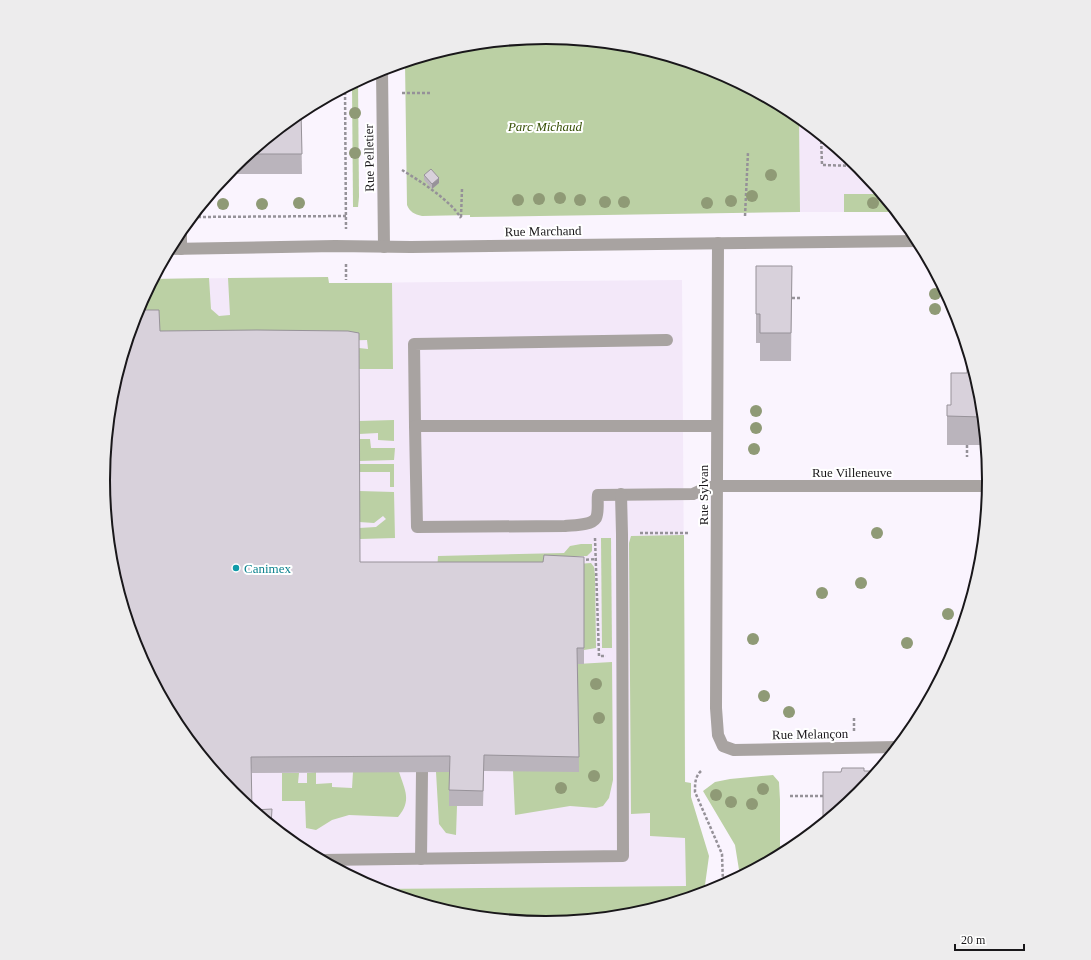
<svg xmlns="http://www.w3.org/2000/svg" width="1091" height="960" viewBox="0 0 1091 960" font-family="Georgia,serif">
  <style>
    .built { fill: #f3e8f9 }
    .green { fill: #bbd0a4 }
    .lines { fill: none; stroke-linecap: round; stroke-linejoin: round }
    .path { stroke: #959198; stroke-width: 2.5; stroke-dasharray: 3 2; stroke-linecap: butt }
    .minor { stroke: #a8a3a1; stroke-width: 12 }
    .tree { fill: #8f9a76 }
    .wall { fill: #bab4bc }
    .shaded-wall { fill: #979299 }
    .building { fill: #d8d1db; stroke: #979299 }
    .culture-dot { fill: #0f9aa8; stroke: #fff; stroke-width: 1.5 }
    .labels { text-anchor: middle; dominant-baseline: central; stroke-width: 4; stroke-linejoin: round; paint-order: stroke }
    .park-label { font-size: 13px; font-style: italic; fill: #385107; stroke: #fff }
    .street-label { font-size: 13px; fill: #19171a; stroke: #fff }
    .culture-label { font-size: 13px; fill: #0d838f; stroke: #fff; text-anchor: start }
    .rim { fill: none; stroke: #19171a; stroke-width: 2 }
  </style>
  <rect width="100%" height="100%" fill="#faf4fe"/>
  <g class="built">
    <path d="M799,117L859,167L895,212H800Z"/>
    <path d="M328,277L329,283L682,280L686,886L375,889L299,848L232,793L177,726L136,649L111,566L153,279Z"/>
  </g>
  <g class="green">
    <path d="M546,37L632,46L715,71L792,112L799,117L800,212L470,217V215L422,216C414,214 410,212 407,205L405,62L459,45Z"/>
    <path d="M358,80L359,197L358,207H353L352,84Z"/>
    <path d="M844,194H881L895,212H844Z"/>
    <path d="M328,277L329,283H392L393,369H359V348L368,349L367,340L160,346L136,310L153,279L209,278L211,309L219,316L230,315L228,278Z"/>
    <path d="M394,420V441L378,440V433L359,434V421Z"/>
    <path d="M359,439H370L371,448H395L394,460L359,461Z"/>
    <path d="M359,464H394V487H390V472H359Z"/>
    <path d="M359,491L394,492L395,538L360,539L359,528L376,527L386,519L383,516L374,523L359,522Z"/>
    <path d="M684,535L685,782L691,783V797L709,856L705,885L721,886L715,889L632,915L545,923L459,914L375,889L686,886L685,838L650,836V813L631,814L629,543L631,536Z"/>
    <path d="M601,538H611L612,648H602Z"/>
    <path d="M581,544H592V551L587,556L550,557L549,568L437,572L438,556L564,553L570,546Z"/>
    <path d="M591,563L594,567L595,575L596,648L584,650V573L564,565Z"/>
    <path d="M612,662L613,780L609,798L603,806L596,808L570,806L515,815L513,771L577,664Z"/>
    <path d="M316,772V784L332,783V787L352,788L353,772H399C405,790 412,801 398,817L349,815L332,820L316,830L306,828L305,801H282V773H299L298,783H307V773Z"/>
    <path d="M436,772H450L449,806H457L456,835L446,833L439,824Z"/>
    <path d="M773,775L779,782L780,800V854L740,876L735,845L703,791L715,782L730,779Z"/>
  </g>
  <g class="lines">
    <g class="path">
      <path d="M345,87L346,229"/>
      <path d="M402,93H431"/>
      <path d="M821,136L822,165L858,166"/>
      <path d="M402,170C420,181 450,200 461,218"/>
      <path d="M745,216L748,152"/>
      <path d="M193,217L346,216"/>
      <path d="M461,217L462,189"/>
      <path d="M346,264V280"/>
      <path d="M792,298H801"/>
      <path d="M967,445V457"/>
      <path d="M640,533H688"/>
      <path d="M595,538L599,656H606"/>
      <path d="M581,560L597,559"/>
      <path d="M854,731V717"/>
      <path d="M701,771C695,777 695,783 695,792L722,854L723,884"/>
      <path d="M790,796H825"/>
    </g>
    <g class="minor">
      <path d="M382,69L384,247"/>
      <path d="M181,229V249"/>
      <path d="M718,243L716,708L718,735L723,746L734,750L897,747"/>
      <path d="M169,249L335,246L411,247L918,241"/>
      <path d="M415,426L414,344L667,340"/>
      <path d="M717,426H415L417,527L565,526C573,525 591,526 596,518C599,512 597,501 598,495L693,494L706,488L717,486H988"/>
      <path d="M421,859L422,772"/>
      <path d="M322,860L623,856L622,534L621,494"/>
    </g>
  </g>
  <g class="tree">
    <circle cx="355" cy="113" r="6"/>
    <circle cx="355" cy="153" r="6"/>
    <circle cx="771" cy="175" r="6"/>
    <circle cx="752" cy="196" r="6"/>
    <circle cx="560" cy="198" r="6"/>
    <circle cx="539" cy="199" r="6"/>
    <circle cx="518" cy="200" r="6"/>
    <circle cx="580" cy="200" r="6"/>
    <circle cx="731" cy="201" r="6"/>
    <circle cx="605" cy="202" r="6"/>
    <circle cx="624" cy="202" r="6"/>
    <circle cx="299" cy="203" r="6"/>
    <circle cx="707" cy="203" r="6"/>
    <circle cx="873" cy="203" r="6"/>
    <circle cx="223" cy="204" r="6"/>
    <circle cx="262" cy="204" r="6"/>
    <circle cx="935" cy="294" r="6"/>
    <circle cx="935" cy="309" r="6"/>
    <circle cx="756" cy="411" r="6"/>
    <circle cx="756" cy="428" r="6"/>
    <circle cx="754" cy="449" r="6"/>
    <circle cx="877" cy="533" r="6"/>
    <circle cx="861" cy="583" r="6"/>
    <circle cx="822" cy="593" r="6"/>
    <circle cx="948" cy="614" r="6"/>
    <circle cx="753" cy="639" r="6"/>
    <circle cx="907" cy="643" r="6"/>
    <circle cx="596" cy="684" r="6"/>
    <circle cx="764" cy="696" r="6"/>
    <circle cx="789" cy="712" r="6"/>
    <circle cx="599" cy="718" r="6"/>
    <circle cx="594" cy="776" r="6"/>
    <circle cx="561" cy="788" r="6"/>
    <circle cx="763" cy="789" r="6"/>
    <circle cx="716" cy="795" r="6"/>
    <circle cx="731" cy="802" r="6"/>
    <circle cx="752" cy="804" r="6"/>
  </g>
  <g class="wall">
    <path d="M301,111L302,174H226L232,167Z"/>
    <path d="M424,175L439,183L432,189L424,180Z"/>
    <path d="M756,266H792L791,361H760V343H756Z"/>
    <path d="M160,331L360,562H543L584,557V664H578L579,772L484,771L483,806H449V772L252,773Z"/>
    <path d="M980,394L985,445H947V405H951Z"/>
  </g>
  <path class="shaded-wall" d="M439,178V183L432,189V184Z"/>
  <g class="building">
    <path d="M301,111L302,154H248L300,112Z"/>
    <path d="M431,169L439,178L432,184L424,175Z"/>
    <path d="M756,266H792L791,333H760V314H756Z"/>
    <path d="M136,310H159L160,331L257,330L348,331L359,333L360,562H543L544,555L584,557V648H577L579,757L484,755L483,791L449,790L450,756L251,757L252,810L232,793L177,726L136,649L111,566L102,480L111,393Z"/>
    <path d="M967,360H970L980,394L982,417L947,416V405H951V373H967Z"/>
    <path d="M842,768H864V771H877L859,793L823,822V772H841Z"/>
    <path d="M272,809L271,825L253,810Z"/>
  </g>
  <circle class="culture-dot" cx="236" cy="568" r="4"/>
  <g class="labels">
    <g class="park-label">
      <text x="545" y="126">Parc Michaud</text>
    </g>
    <g class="street-label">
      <text transform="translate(369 158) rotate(-91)">Rue Pelletier</text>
      <text transform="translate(543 231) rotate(-1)">Rue Marchand</text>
      <text x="852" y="472">Rue Villeneuve</text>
      <text transform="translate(703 495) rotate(-90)">Rue Sylvan</text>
      <text transform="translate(810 734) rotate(-1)">Rue Melançon</text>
    </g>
    <g class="culture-label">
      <text x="244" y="568">Canimex</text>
    </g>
  </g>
  <path d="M0 0H1091V960H0ZM110 480a436 436 0 1 1 872 0a436 436 0 1 1-872 0Z" fill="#edeced" fill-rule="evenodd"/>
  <path class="rim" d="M110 480a436 436 0 1 1 872 0a436 436 0 1 1-872 0Z"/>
  <path d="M955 944v6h69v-6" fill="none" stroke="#19171a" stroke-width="2"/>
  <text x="961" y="944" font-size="12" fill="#19171a" stroke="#ffffff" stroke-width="3" paint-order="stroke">20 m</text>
</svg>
